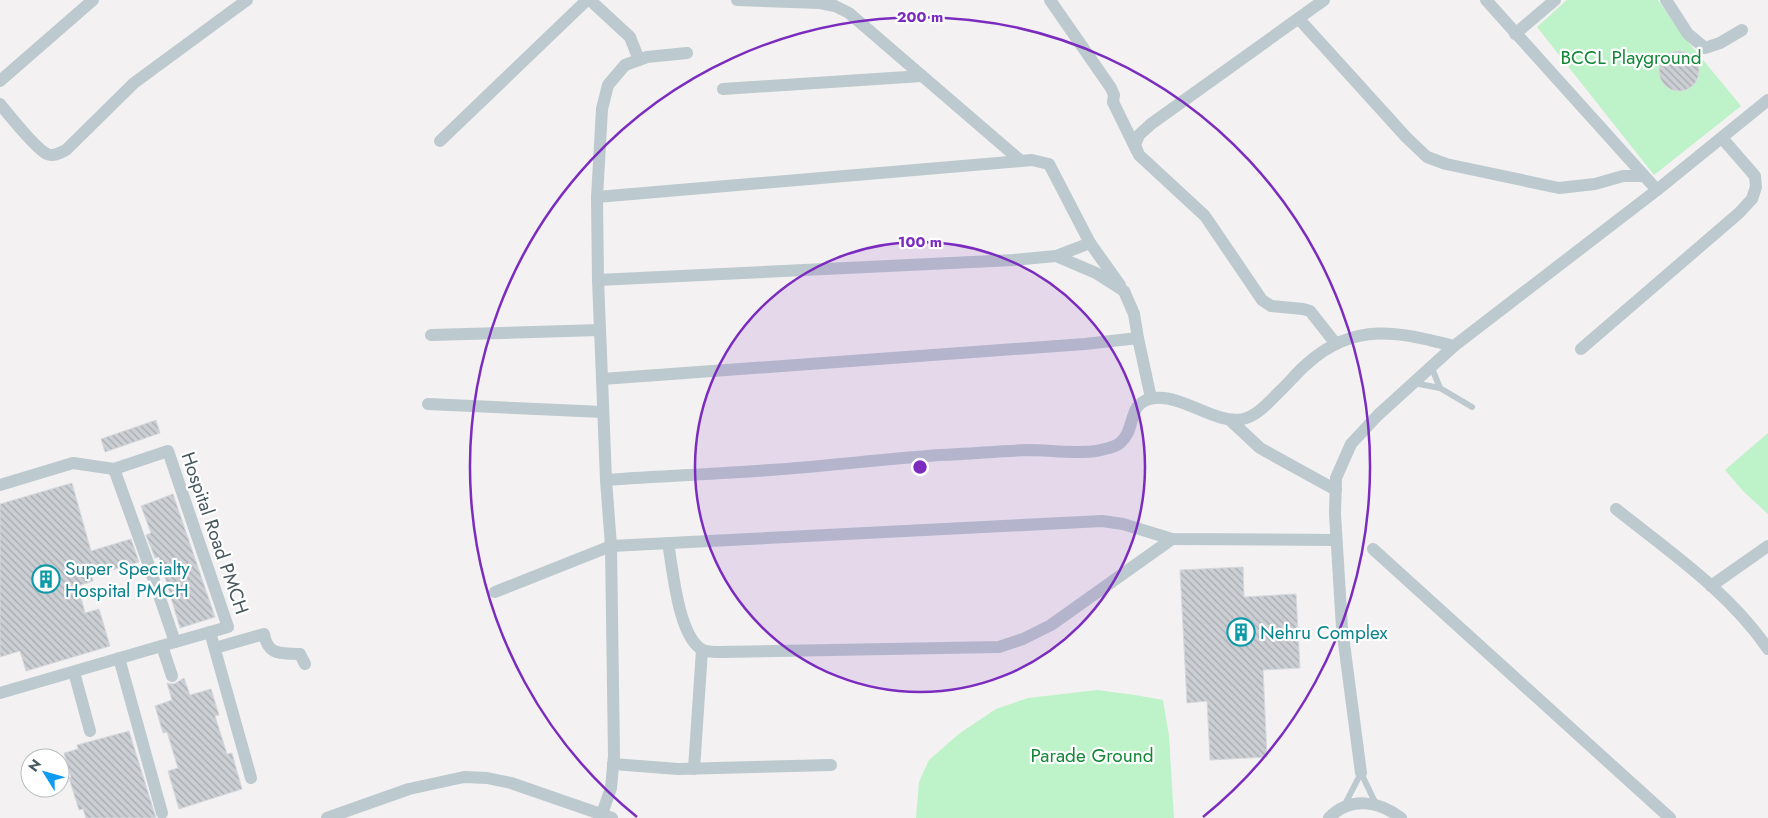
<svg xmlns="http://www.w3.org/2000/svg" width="1768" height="818" viewBox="0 0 1768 818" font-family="Jost,sans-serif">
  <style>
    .green { fill: #bef2c9 }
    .building { fill: url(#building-back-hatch); stroke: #d5d9dd }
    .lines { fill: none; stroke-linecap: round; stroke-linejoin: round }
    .lane { stroke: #bcc9ce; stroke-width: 6 }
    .street { stroke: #bcc9ce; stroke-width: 12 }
    .ring { fill: none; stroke: #7b2cbf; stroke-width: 2.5 }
    .labels { text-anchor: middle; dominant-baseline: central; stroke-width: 4.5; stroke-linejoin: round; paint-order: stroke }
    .park-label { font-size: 19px; fill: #128737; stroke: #fff }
    .street-label { font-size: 19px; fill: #485960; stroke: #fff }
    .culture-label { font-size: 19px; fill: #0d838f; stroke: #fff; text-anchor: start }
    .centre { fill: #7b2cbf; stroke: #fff; stroke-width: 2.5 }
    .ring-label { font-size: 15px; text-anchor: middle; font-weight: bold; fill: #7b2cbf; stroke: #fff; stroke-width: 4.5; stroke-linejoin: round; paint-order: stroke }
  </style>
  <defs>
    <pattern id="building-back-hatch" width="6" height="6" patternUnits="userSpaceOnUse" patternTransform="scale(1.25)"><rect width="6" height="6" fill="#cbcfd4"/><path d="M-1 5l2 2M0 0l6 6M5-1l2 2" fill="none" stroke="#a7abaf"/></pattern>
  </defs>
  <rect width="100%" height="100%" fill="#f3f1f1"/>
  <g class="green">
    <path d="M1567,0H1658L1680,32L1741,106L1654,175L1537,27Z"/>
    <path d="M1768,433V514L1744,492L1725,470Z"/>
    <path d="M1097,690L1135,695L1163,700L1169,736L1174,818H916L919,782L929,760L960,733L996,709L1028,698Z"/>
  </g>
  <g class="building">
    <circle cx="1679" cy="71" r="20"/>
    <path d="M156,420L160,433L105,452L101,439Z"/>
    <path d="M72,483L91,551L131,539L139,562L92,576L93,581L78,586L85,613L99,609L110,646L26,671L20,651L0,657V504Z"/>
    <path d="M173,494L215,617L180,628L159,557L155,558L146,535L151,533L141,506Z"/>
    <path d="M1243,567L1244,597L1296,594L1300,668L1263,670L1267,757L1210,760L1207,701L1187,703L1180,570Z"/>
    <path d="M184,678L190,695L211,689L219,715L215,716L227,754L232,753L242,789L179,809L168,771L178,768L167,732L163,733L155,706L172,700L167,683L174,684Z"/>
    <path d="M129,731L156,818H86L83,809L79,810L69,778L71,777L64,753L78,749L77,745Z"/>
  </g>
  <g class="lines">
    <g class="lane">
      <path d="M1431,366L1440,388"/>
      <path d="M1414,383L1440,388L1472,407"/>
      <path d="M1361,773L1376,804"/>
      <path d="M1344,806L1361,773"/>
    </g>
    <g class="street">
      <path d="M590,0L630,37L639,60"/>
      <path d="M737,0L820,3L835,6L849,13L1021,161"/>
      <path d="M1050,0L1111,88L1114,95L1113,102L1137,151"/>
      <path d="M1324,0L1151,124L1139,135L1135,145L1139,155L1205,216L1262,300L1271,306L1303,309L1310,311L1336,344"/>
      <path d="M1486,0L1657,190"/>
      <path d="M1666,0L1688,34L1705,48L1720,43L1742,30"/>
      <path d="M1299,19L1406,137L1427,157L1446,164L1559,188L1595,184L1623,176H1643"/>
      <path d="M1515,34L1555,0"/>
      <path d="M0,81L93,0"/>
      <path d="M723,89L922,76"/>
      <path d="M0,104C9,115 36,149 47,154C53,157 60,153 66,150L134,83L247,0"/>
      <path d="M440,141L587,0"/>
      <path d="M597,197L1032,160L1049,164L1090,243L1120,285"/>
      <path d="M1056,256L1090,243"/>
      <path d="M598,280L597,197L602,109L608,85L625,65L647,57L687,53"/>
      <path d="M431,335L600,330"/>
      <path d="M1138,338L1134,314L1124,291L1096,273L1056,256L1014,260L598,280L602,379L1085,344L1138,338L1151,398"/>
      <path d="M1581,349L1739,213L1752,199L1756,187L1755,176L1722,138"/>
      <path d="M602,379L606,480"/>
      <path d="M428,404L603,412"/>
      <path d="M1230,420L1260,448L1336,490"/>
      <path d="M114,469L168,451L228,627L175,642"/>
      <path d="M0,485L73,463L114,469L147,560L175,642L0,693"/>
      <path d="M1616,509C1669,551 1729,592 1768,649"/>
      <path d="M668,543C673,570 678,634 701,649C705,652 714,652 720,652L999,647L1023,639L1051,625L1172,539"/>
      <path d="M1373,549L1670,818"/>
      <path d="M1711,586L1768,546"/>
      <path d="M495,592L611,546L1102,521L1123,524L1172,539L1336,540"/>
      <path d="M210,632L251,778"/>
      <path d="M162,646L172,676"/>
      <path d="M215,648L264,634C268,656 281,653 300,654L305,664"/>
      <path d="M119,658L162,813"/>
      <path d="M74,672L90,731"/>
      <path d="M613,764L678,769L831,765"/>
      <path d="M694,769L702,650"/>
      <path d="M1361,773L1342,628L1335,514L1336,478L1351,444L1378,415L1454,346L1657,190L1768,100"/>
      <path d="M602,814L611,788L614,756L611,546L606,480C661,476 716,474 771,470C828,466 884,459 940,455C969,454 998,451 1027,450C1049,450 1074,454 1096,451C1104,449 1115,448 1121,442C1137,428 1126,401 1155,398C1184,395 1216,425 1243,419C1257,416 1269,402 1279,392C1289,383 1297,372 1308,363C1355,321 1399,332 1454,346"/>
      <path d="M327,818L409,789L464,777L487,778L511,783L612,818"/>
      <path d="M1329,818C1350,796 1379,801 1401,818"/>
    </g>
  </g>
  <circle cx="920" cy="467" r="225" fill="#7b2cbf" fill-opacity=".12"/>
  <g class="ring">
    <circle cx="920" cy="467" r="225"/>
    <path d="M637 817A450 450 0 1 1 1203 817"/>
  </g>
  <defs>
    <g id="building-ring" transform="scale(1.4375)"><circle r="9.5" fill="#fff" stroke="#0f9aa8" stroke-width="1.5"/><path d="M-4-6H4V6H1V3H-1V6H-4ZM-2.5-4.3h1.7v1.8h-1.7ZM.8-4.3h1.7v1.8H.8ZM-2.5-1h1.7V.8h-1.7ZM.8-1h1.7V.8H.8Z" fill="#0f9aa8"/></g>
  </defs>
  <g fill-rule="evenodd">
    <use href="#building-ring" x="46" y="579"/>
    <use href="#building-ring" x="1241" y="632"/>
  </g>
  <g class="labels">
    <g class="park-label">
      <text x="1631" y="57">BCCL Playground</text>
      <text x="1092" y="755">Parade Ground</text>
    </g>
    <g class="street-label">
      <text transform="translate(215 533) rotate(71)">Hospital Road PMCH</text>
    </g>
    <g class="culture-label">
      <text x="65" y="568">Super Specialty<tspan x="65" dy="22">Hospital PMCH</tspan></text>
      <text x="1260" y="632">Nehru Complex</text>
    </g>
  </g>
  <circle cx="920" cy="467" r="8" class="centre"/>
  <g class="ring-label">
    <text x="920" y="22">200 m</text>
    <text x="920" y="247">100 m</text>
  </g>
  <g transform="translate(45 773) rotate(307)"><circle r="24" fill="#ffffff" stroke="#b6bdbf"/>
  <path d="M0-4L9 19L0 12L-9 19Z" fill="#0f9bef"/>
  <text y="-8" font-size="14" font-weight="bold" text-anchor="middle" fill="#485960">N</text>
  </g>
</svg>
